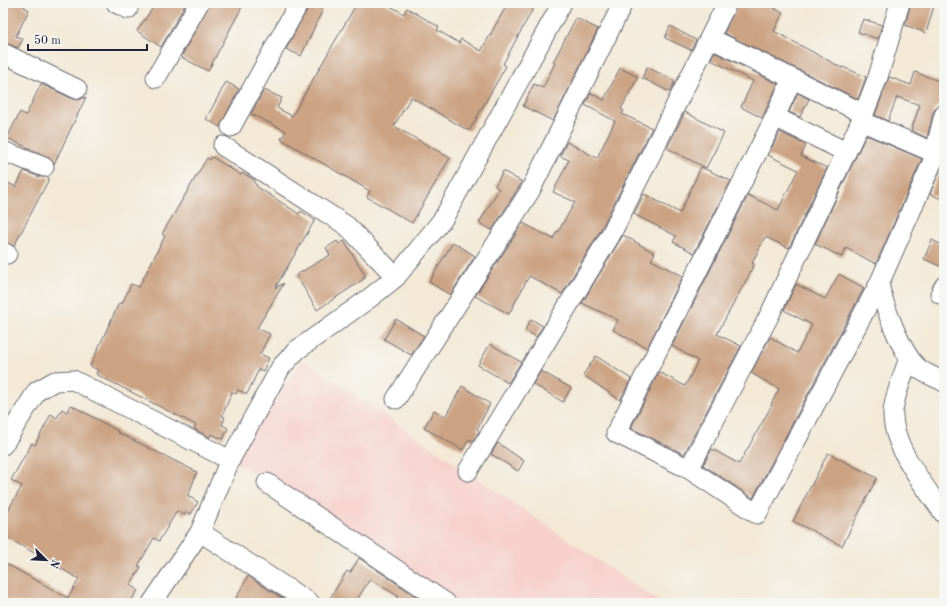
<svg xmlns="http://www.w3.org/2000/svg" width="947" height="606" viewBox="0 0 947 606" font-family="'Old Standard TT',serif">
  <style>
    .built { fill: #f7d0cb }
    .building { fill: #cba282 }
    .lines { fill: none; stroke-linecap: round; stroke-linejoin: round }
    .minor-casing { stroke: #6b6871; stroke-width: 21 }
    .minor { stroke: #fff; stroke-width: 19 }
  </style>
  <rect width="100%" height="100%" fill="#f6f6f2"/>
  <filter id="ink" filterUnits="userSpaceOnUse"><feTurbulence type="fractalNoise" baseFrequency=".025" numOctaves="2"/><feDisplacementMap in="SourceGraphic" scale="8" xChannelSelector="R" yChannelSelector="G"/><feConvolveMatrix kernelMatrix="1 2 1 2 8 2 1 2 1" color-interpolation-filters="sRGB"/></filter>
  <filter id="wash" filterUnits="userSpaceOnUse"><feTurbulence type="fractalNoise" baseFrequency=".012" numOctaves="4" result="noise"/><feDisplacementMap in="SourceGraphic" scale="16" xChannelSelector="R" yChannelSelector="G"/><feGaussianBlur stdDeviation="0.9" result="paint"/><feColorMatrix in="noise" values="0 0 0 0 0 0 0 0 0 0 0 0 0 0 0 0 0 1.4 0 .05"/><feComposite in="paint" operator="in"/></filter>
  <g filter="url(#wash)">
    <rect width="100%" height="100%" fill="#f3e9d6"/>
    <path class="built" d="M303,360L661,603H444L234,460Z"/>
    <g id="blocks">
      <g class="building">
        <path d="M3,3H26L24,7L29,10L16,36L23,39L18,48L3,42Z"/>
        <path d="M156,3H186L161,47L137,31Z"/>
        <path d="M210,3H244L208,71L181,57Z"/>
        <path d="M357,3H385L404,14L407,8L439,27L437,30L459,43L461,39L481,51L508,3H536L503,64L506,66L469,131L411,97L394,126L450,158L412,223L367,197L370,191L281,139L286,131L251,114L264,90L282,98L277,108L292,116Z"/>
        <path d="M738,3H778L775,9L783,13L774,31L842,68L843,67L866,77L858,99L724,33Z"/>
        <path d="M911,3H935L926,33L905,25Z"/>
        <path d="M310,4L323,9L301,56L286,49Z"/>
        <path d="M576,18L598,29L553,121L523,106L534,84L543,88L555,63L553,62Z"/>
        <path d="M863,19L882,25L878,39L858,32Z"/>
        <path d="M670,26L696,40L691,50L665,38Z"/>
        <path d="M714,52L778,84L762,118L741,107L753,81L711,60Z"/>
        <path d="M647,67L675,81L670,92L642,78Z"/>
        <path d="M620,68L638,77L621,109L624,111L622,114L652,128L600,231L562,294L529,276L509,314L475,296L523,223L553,239L557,231L558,232L575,202L553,192L569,160L560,156L567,142L597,158L615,121L585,105L591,93L604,100Z"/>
        <path d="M915,72L944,83V104L936,107L933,112L927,138L911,130L920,105L897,97L888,121L875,115L889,77L911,85Z"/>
        <path d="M226,82L239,89L220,127L206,119Z"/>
        <path d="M41,84L73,99L78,100L86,97L54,164L48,157L7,138L20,112L26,115Z"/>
        <path d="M798,93L809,99L800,117L789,112Z"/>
        <path d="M685,112L724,133L706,168L667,148Z"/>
        <path d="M780,132L806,145L801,156L827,168L789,248L765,237L752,263L754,264L748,277L717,334L741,346L684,454L631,428L659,372L685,386L698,361L672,346L748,195L778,210L798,170L768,155Z"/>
        <path d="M866,135L922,159L876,264L846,248L842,257L815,244Z"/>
        <path d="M212,157L241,175L242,173L255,180L254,183L257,185L256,186L299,214L301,211L315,220L275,288L284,283L257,328L270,334L260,354L269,358L263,371L259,369L247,394L238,390L236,394L232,392L222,416L225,417L222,425L228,428L223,439L211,434L210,437L194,429L196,425L96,374L98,370L90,366L119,303L122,304L131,284L139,287L165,236L162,234L207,158L210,160Z"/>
        <path d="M944,160V200L930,194Z"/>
        <path d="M701,167L731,181L694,253L673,242L676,236L634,214L644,194L680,213Z"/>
        <path d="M24,171L40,177H48L49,179L14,246L3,241V180L16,187Z"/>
        <path d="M503,171L522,182L492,230L479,223L499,189L495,186Z"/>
        <path d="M623,235L655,253L651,260L683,276L647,348L613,330L618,320L582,303Z"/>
        <path d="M932,240L944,246V268L924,259Z"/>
        <path d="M337,241L339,244L344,241L366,276L363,277L364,279L317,310L296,275L330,255L326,248Z"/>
        <path d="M453,242L475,256L450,295L429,282Z"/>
        <path d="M839,274L864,288L753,498L703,465L712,449L739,464L772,405L771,404L779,389L751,373L770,337L797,353L812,325L784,310L796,284L825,299Z"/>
        <path d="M396,319L424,336L411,355L384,339Z"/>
        <path d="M531,319L543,326L536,337L525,330Z"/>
        <path d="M490,344L521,362L508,383L478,365Z"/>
        <path d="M596,356L631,379L620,400L583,375Z"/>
        <path d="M541,371L571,388L563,402L533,384Z"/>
        <path d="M462,386L490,404L477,429L479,431L473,441L469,439L463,450L424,428L434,410L445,417Z"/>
        <path d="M71,405L118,431L117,432L197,472L188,496L198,502L191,514L186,512L184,515L177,511L159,541L154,538L138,566L141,567L130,585L138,590L130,603H12L3,598V562L68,598L79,579L3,535V519L22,486L11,480L32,443L35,445L51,414L57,418L62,409L67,412Z"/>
        <path d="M498,443L524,461L518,471L491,454Z"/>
        <path d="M828,453L877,478L842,546L793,521Z"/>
        <path d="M359,558L426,603H393L398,596L370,579L355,603H327L347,571L350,573Z"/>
        <path d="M248,576L269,590L290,603H245L236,598Z"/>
      </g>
    </g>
  </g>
  <g filter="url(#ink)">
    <use href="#blocks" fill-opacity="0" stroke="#6b6871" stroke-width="1"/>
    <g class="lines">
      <g class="minor-casing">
        <g id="minor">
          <path d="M116,3L128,9"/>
          <path d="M900,3L878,77L861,121L770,314L689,469L757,514L879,284L932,163L944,115"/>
          <path d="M710,38L864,114"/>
          <path d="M3,53L77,89"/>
          <path d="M156,78L199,3"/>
          <path d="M775,117L792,79"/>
          <path d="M861,121L935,153"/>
          <path d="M231,127L299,3"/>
          <path d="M223,146L347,226L396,277"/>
          <path d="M3,151L44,167"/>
          <path d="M3,252L7,254"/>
          <path d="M879,284C884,306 901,352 917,367C924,374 936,377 944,382"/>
          <path d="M940,294L944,286"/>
          <path d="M909,358C904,373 897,389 894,405C886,440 925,486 944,514"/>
          <path d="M396,399L530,191L623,3"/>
          <path d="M3,445L37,391L55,381L73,380L230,460L200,532L152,603"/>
          <path d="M230,460L281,367L297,350L371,297L396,277L443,219L562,3"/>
          <path d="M689,469L616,433L775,117L846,152"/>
          <path d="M468,471L610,236L727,3"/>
          <path d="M267,483L446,603"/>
          <path d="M200,532L310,603"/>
        </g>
      </g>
      <use href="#minor" class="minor"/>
    </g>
  </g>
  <rect width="947" height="606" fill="none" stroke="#f6f6f2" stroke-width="16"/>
  <g transform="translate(46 560) rotate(114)" stroke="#f6f6f2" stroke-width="3" paint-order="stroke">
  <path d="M0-3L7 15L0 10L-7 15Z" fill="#22223b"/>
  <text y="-6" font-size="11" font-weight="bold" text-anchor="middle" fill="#22223b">N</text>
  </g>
  <path d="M28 44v6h119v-6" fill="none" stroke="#22223b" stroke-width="2"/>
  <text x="34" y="44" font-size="12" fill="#22223b" stroke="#f6f6f2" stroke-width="3" paint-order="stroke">50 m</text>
</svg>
